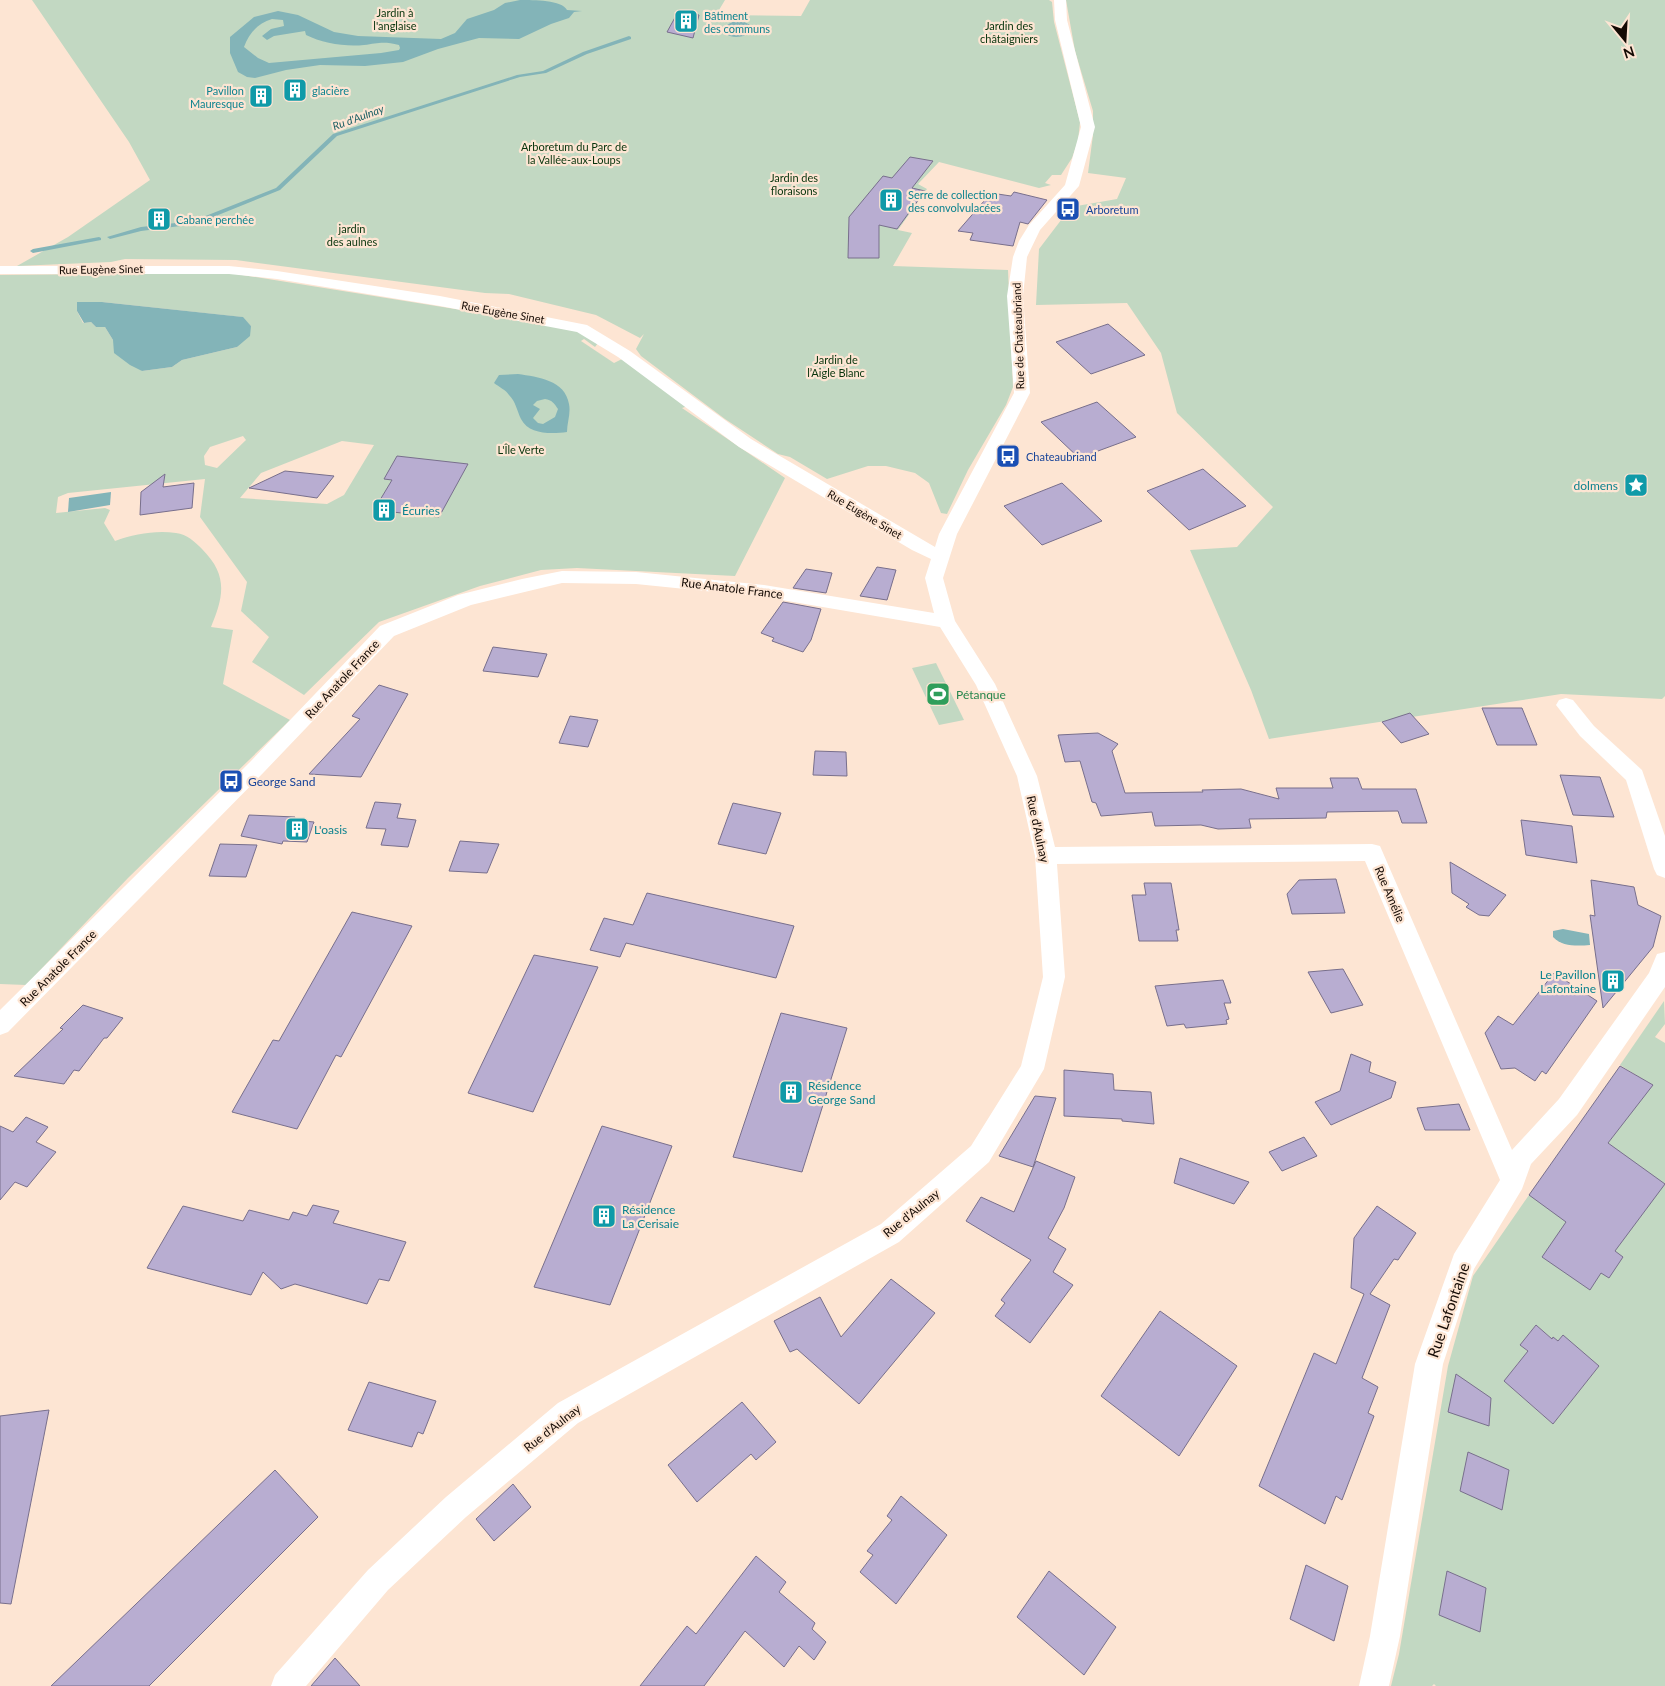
<svg xmlns="http://www.w3.org/2000/svg" width="1665" height="1686" viewBox="0 0 1665 1686" font-family="Lato,sans-serif">
  <style>
    .green { fill: #c2d8c2; fill-rule: evenodd }
    .water { fill: #83b4b8; fill-rule: evenodd }
    .lines { fill: none; stroke-linecap: round; stroke-linejoin: round }
    .stream { fill: #83b4b8; fill-rule: evenodd }
    .building { fill: #b8add1; stroke: #786f8c }
    .minor { fill: #fff; fill-rule: evenodd }
    .labels { text-anchor: middle; dominant-baseline: central; stroke-width: 4.5; stroke-linejoin: round; paint-order: stroke }
    .far-park-label { font-size: 11px; fill: #07340c; stroke: #fde5d3 }
    .far-culture-label { font-size: 11px; fill: #0d838f; stroke: #fde5d3; text-anchor: start }
    .far-water-label { font-size: 11px; font-style: italic; fill: #1e6166; stroke: #fde5d3 }
    .far-transit-label { font-size: 11px; fill: #164399; stroke: #fde5d3; text-anchor: start }
    .far-street-label { font-size: 11px; fill: #140a04; stroke: #fde5d3 }
    .culture-label { font-size: 12px; fill: #0d838f; stroke: #fde5d3; text-anchor: start }
    .street-label { font-size: 12px; fill: #140a04; stroke: #fde5d3 }
    .leisure-label { font-size: 12px; fill: #27864d; stroke: #fde5d3; text-anchor: start }
    .transit-label { font-size: 12px; fill: #164399; stroke: #fde5d3; text-anchor: start }
    .near-street-label { font-size: 15px; fill: #140a04; stroke: #fde5d3 }
  </style>
  <rect width="100%" height="100%" fill="#fde5d3"/>
  <g class="green">
    <path d="M32,0H725L716,15L801,16L810,0H1049L1052,2L1054,22L1080,122L1078,141L1072,158L1061,175H1052L1045,183L1051,185L1039,188L939,162L918,184L927,189L898,230L912,233L893,266L1008,270L1013,387L1006,405L968,470L947,514L941,513L929,483L915,473L886,466H868L827,479L790,457L778,454L725,419L641,356L636,349L644,334L640,338L596,315L509,294L485,293L236,260L125,259L111,262L17,266L68,237L150,180L129,142Z"/>
    <path d="M1066,0H1665V696L1662,699L1561,694L1269,739L1251,690L1190,550L1237,547L1273,507L1177,413L1161,353L1127,303L1036,305L1039,249L1071,207L1117,199L1126,178L1088,173L1093,135V111L1075,51Z"/>
    <path d="M230,273L480,313L580,331L598,343L595,347L584,339L581,341L614,363L624,358L688,406L682,408L785,478L735,576L577,568L541,570L480,586L379,622L304,695L252,662L269,637L241,611L247,582L200,517L205,479L68,493L58,497L56,513L105,508L110,510L104,523L115,541C134,534 156,530 176,533C187,534 195,542 202,549C228,575 224,596 211,627L233,630L223,684L290,720L128,878L26,985L0,984V275ZM77,302H102L242,317L251,326L237,347L182,360L172,367L142,371L113,340L105,327H96L91,322L83,323L77,311ZM243,436L246,440L217,468L205,465L204,456L210,447ZM342,441L374,445L344,495L327,504L240,498L261,473Z"/>
    <path d="M936,663L964,720L939,725L912,668Z"/>
    <path d="M1664,1001L1665,1024L1655,1037L1665,1043V1686H1436L1434,1684L1432,1686H1391L1399,1654L1448,1366L1473,1276L1529,1195L1584,1175L1630,1114L1600,1094L1603,1089L1634,1109L1652,1085L1620,1065ZM1536,1325L1552,1339L1553,1337L1558,1341L1563,1336L1599,1366L1553,1424L1512,1388L1518,1381L1510,1374L1518,1363L1540,1361L1520,1345Z"/>
  </g>
  <g class="water">
    <path d="M520,0C534,0 562,0 567,10L582,11L574,12L569,18L551,24L519,39L479,38L438,49L403,62L365,66L320,65L286,70L255,78L247,77L238,72L230,53V37L254,17L278,11L298,15L334,32L358,36L441,39L455,33L467,19L494,10L505,3ZM272,19L283,20L284,26L271,29L262,36L267,40L274,36L305,31L306,35C322,43 345,47 364,45C378,43 384,41 399,45L400,48L399,50L381,53L269,63L258,58L244,47C249,33 257,24 272,19Z"/>
    <path d="M732,22H744L755,27L754,30C745,37 734,40 724,33V27Z"/>
    <path d="M77,302H102L243,317L251,326L250,336L237,347L182,360L172,367L142,371L130,365L114,353L113,340L105,327H96L91,322L84,323L77,311Z"/>
    <path d="M518,374C538,377 565,380 569,404C571,413 567,423 567,432C552,434 529,435 521,419C517,411 516,402 509,395C506,390 499,387 494,383L499,375ZM545,399C552,400 554,403 558,409L555,417L543,424L538,423L533,418L540,409L533,405L537,401Z"/>
    <path d="M111,492L110,505L68,512L69,498Z"/>
    <path d="M1563,929L1589,934L1590,945C1578,946 1562,947 1553,937V931Z"/>
  </g>
  <g class="lines">
    <g class="stream">
      <path d="M629,36L631,37V39L587,54L546,73L520,77L337,136L280,190L196,224L141,231L110,239L107,237L141,227L193,221L276,188L333,134L517,75L543,71L583,52Z"/>
      <path d="M99,237L101,238V240L33,253L30,251L33,249Z"/>
    </g>
  </g>
  <g class="building">
    <path d="M678,12L699,15L693,38L667,32Z"/>
    <path d="M910,157L933,161L912,188L925,191L897,229L879,225V258H848L849,217L883,176L892,178Z"/>
    <path d="M1014,192L1047,200L1028,224L1020,222L1013,246L970,240L973,233L958,231L991,193L1011,196Z"/>
    <path d="M1108,324L1145,355L1091,374L1056,342Z"/>
    <path d="M1097,402L1136,437L1079,458L1041,422Z"/>
    <path d="M397,456L468,464L439,517L374,510L392,480L384,479Z"/>
    <path d="M1203,469L1246,506L1189,530L1147,491Z"/>
    <path d="M285,471L334,476L317,498L249,488Z"/>
    <path d="M165,474L163,487L194,483L192,508L140,515L141,492Z"/>
    <path d="M1062,483L1102,521L1042,545L1004,506Z"/>
    <path d="M877,567L896,570L887,600L860,596Z"/>
    <path d="M806,569L832,573L826,593L793,588Z"/>
    <path d="M783,602L821,609L811,640L803,652L772,641L774,638L761,633Z"/>
    <path d="M493,647L547,654L538,677L483,671Z"/>
    <path d="M379,685L408,694L361,777L309,774L360,719L352,716Z"/>
    <path d="M1482,708H1522L1537,745H1497Z"/>
    <path d="M1410,713L1429,734L1401,743L1382,722Z"/>
    <path d="M570,716L598,720L588,747L559,743Z"/>
    <path d="M1098,733L1118,744L1112,751L1125,793L1203,792L1202,790L1241,789L1279,799L1276,788H1333L1330,778H1358L1362,789H1416L1427,823H1402L1398,811L1327,812L1326,818L1249,819L1251,828L1218,829L1201,825L1155,826L1152,812L1101,816L1096,803L1092,802L1080,761L1065,762L1058,735Z"/>
    <path d="M815,751L846,752L847,776L813,775Z"/>
    <path d="M1560,775L1600,777L1614,817L1573,815Z"/>
    <path d="M375,802L401,804L397,818L416,820L408,847L381,845L386,829L366,828Z"/>
    <path d="M733,803L781,813L766,854L718,844Z"/>
    <path d="M249,815L295,817L294,820L314,822L307,842L283,841L282,844L241,836Z"/>
    <path d="M1521,820L1572,826L1577,863L1526,855Z"/>
    <path d="M460,841L499,844L487,873L449,871Z"/>
    <path d="M220,844L257,845L246,877L209,876Z"/>
    <path d="M1450,862L1506,895L1489,916L1479,915L1466,907L1469,904L1452,893Z"/>
    <path d="M1336,879L1345,913L1292,914L1287,894L1299,880Z"/>
    <path d="M1591,880L1634,887L1638,905L1661,916L1653,947L1603,1008L1590,915L1595,916Z"/>
    <path d="M1144,883H1171L1179,930H1176L1178,941H1139L1132,895H1146Z"/>
    <path d="M647,893L794,926L776,978L626,943L620,957L590,950L604,918L633,925Z"/>
    <path d="M352,912L412,926L341,1057L336,1055L297,1129L232,1112L273,1040L279,1041Z"/>
    <path d="M534,955L598,967L533,1112L468,1093Z"/>
    <path d="M1343,969L1363,1005L1331,1013L1308,972Z"/>
    <path d="M1554,973L1597,1001L1546,1074L1542,1071L1535,1081L1515,1068L1501,1069L1485,1033L1498,1016L1513,1025Z"/>
    <path d="M1223,980L1231,1003H1224L1229,1019L1226,1020L1227,1024L1186,1028L1184,1024L1167,1026L1155,986Z"/>
    <path d="M83,1005L123,1018L107,1038H104L79,1071L74,1070L64,1084L14,1076L63,1029L60,1028Z"/>
    <path d="M781,1013L847,1028L802,1172L733,1157Z"/>
    <path d="M1351,1054L1371,1062L1369,1072L1396,1082L1391,1098L1331,1125L1315,1102L1340,1091Z"/>
    <path d="M1620,1066L1653,1085L1608,1143L1665,1184L1615,1251L1623,1257L1609,1278L1601,1273L1590,1290L1542,1257L1566,1222L1529,1195Z"/>
    <path d="M1064,1070L1113,1074L1114,1090L1151,1092L1154,1124L1122,1121V1119L1064,1116Z"/>
    <path d="M1035,1096L1056,1098L1033,1167L999,1156Z"/>
    <path d="M1459,1104L1470,1130H1425L1417,1108Z"/>
    <path d="M26,1117L48,1127L36,1142L56,1152L27,1187L15,1182L0,1200V1126L13,1132Z"/>
    <path d="M602,1126L672,1146L610,1305L534,1287Z"/>
    <path d="M1304,1137L1317,1156L1282,1171L1269,1152Z"/>
    <path d="M1180,1158L1249,1182L1234,1204L1174,1183Z"/>
    <path d="M1036,1161L1075,1177L1064,1208L1048,1238L1066,1249L1053,1272L1073,1285L1030,1343L995,1316L1005,1303L1001,1300L1031,1260L966,1221L981,1197L1014,1212Z"/>
    <path d="M313,1205L339,1211L333,1223L406,1242L389,1281L379,1279L367,1304L295,1284L281,1289L263,1272L251,1295L147,1268L183,1206L243,1221L249,1210L289,1220L293,1212L307,1216Z"/>
    <path d="M1377,1206L1416,1233L1398,1260L1394,1259L1370,1294L1390,1305L1362,1378L1378,1387L1368,1413L1374,1416L1342,1500L1336,1496L1325,1524L1259,1486L1314,1353L1336,1364L1364,1294L1351,1288L1354,1238Z"/>
    <path d="M891,1279L935,1313L859,1404L797,1349L790,1352L774,1321L820,1297L841,1337Z"/>
    <path d="M1160,1311L1237,1366L1179,1456L1101,1396Z"/>
    <path d="M1536,1325L1552,1339L1553,1337L1558,1341L1563,1335L1599,1366L1553,1424L1504,1381L1528,1351L1520,1345Z"/>
    <path d="M1456,1374L1491,1398L1489,1426L1448,1412Z"/>
    <path d="M369,1382L436,1401L423,1434L418,1432L412,1447L348,1430Z"/>
    <path d="M742,1402L776,1442L756,1460L751,1454L697,1502L668,1465Z"/>
    <path d="M49,1410L11,1604L0,1603V1416Z"/>
    <path d="M1468,1452L1509,1470L1502,1510L1460,1491Z"/>
    <path d="M275,1470L318,1517L149,1686H51Z"/>
    <path d="M513,1484L531,1507L494,1541L476,1519Z"/>
    <path d="M901,1496L947,1535L896,1604L860,1572L873,1555L867,1551L892,1520L887,1516Z"/>
    <path d="M756,1556L786,1582L779,1592L815,1623L812,1629L826,1642L814,1660L799,1646L784,1667L745,1631L704,1686H640L687,1626L696,1634Z"/>
    <path d="M1306,1565L1348,1586L1334,1641L1290,1619Z"/>
    <path d="M1049,1571L1116,1627L1084,1675L1017,1617Z"/>
    <path d="M1447,1571L1486,1588L1480,1632L1439,1615Z"/>
    <path d="M335,1658L360,1686H311Z"/>
  </g>
  <g class="lines">
    <g class="minor">
      <path d="M1054,0H1066L1067,20L1095,127L1079,186L1040,230L1027,257L1023,296L1030,393L957,534L943,578L955,621L995,684L1037,776L1055,847L1372,844L1380,846L1512,1150L1559,1099L1649,973L1657,954L1665,952V987L1577,1115L1531,1164L1522,1189L1474,1269L1443,1364L1400,1636L1389,1686H1359L1370,1636L1415,1364L1454,1254L1500,1180L1365,861L1057,864L1065,977L1044,1069L989,1162L899,1242L578,1423L466,1517L388,1590L306,1686H271L275,1675L368,1570L446,1497L558,1403L881,1224L971,1146L1021,1066L1043,977L1035,856L1017,776L976,685L940,627L764,597L636,584L562,583L471,605L394,636L264,772L8,1032L0,1035V1010L250,762L380,626L458,595L522,579L562,571L636,572L764,585L934,613L925,578L931,559L912,550L739,447L618,357L577,332L440,306L277,279L229,274H0V266H229L277,271L440,296L587,325L630,351L751,439L935,547L939,534L1014,393L1007,296L1013,257L1019,241L1029,225L1065,185L1081,127L1055,20Z"/>
      <path d="M1566,698L1573,700L1594,726L1642,770L1665,836V878L1657,875L1654,869L1626,780L1580,736L1556,705L1559,700Z"/>
    </g>
  </g>
  <defs>
    <g id="building-square" transform="scale(1.25)"><rect x="-9" y="-9" width="18" height="18" rx="4" fill="#0f9aa8" stroke="#fde5d3"/><path d="M-4-6H4V6H1V3H-1V6H-4ZM-2.5-4.3h1.7v1.8h-1.7ZM.8-4.3h1.7v1.8H.8ZM-2.5-1h1.7V.8h-1.7ZM.8-1h1.7V.8H.8Z" fill="#fff"/></g>
    <g id="bus-square" transform="scale(1.25)"><rect x="-9" y="-9" width="18" height="18" rx="4" fill="#1a4fb4" stroke="#fde5d3"/><path d="M-5-6H5V4H4V6H2V4H-2V6H-4V4H-5ZM-3.5-4V0h7V-4ZM-3.5 1.2v1.5H-2V1.2ZM2 1.2v1.5H3.5V1.2Z" fill="#fff"/></g>
    <g id="sight-square" transform="scale(1.25)"><rect x="-9" y="-9" width="18" height="18" rx="4" fill="#0f9aa8" stroke="#fde5d3"/><path d="M0-6L1.8-2.2L6-1.7L2.9 1.2L3.7 5.4L0 3.3L-3.7 5.4L-2.9 1.2L-6-1.7L-1.8-2.2Z" fill="#fff"/></g>
    <g id="stadium-square" transform="scale(1.25)"><rect x="-9" y="-9" width="18" height="18" rx="4" fill="#2e9e5b" stroke="#fde5d3"/><path d="M0-5a6.5 5 0 1 0 0 10a6.5 5 0 1 0 0-10ZM-3.5-1.8h7v3.6h-7Z" fill="#fff"/></g>
  </defs>
  <g fill-rule="evenodd">
    <use href="#building-square" x="686" y="21"/>
    <use href="#building-square" x="295" y="90"/>
    <use href="#building-square" x="261" y="96"/>
    <use href="#building-square" x="891" y="200"/>
    <use href="#bus-square" x="1068" y="209"/>
    <use href="#building-square" x="159" y="219"/>
    <use href="#bus-square" x="1008" y="456"/>
    <use href="#sight-square" x="1636" y="485"/>
    <use href="#building-square" x="384" y="510"/>
    <use href="#stadium-square" x="938" y="694"/>
    <use href="#bus-square" x="231" y="781"/>
    <use href="#building-square" x="297" y="829"/>
    <use href="#building-square" x="1613" y="981"/>
    <use href="#building-square" x="791" y="1092"/>
    <use href="#building-square" x="604" y="1216"/>
  </g>
  <g class="labels">
    <g class="far-park-label">
      <text x="395" y="12">Jardin à<tspan x="395" dy="13">l'anglaise</tspan></text>
      <text x="1009" y="25">Jardin des<tspan x="1009" dy="13">châtaigniers</tspan></text>
      <text x="574" y="146">Arboretum du Parc de<tspan x="574" dy="13">la Vallée-aux-Loups</tspan></text>
      <text x="794" y="177">Jardin des<tspan x="794" dy="13">floraisons</tspan></text>
      <text x="352" y="228">jardin<tspan x="352" dy="13">des aulnes</tspan></text>
      <text x="836" y="359">Jardin de<tspan x="836" dy="13">l’Aigle Blanc</tspan></text>
      <text x="521" y="449">L'Île Verte</text>
    </g>
    <g class="far-culture-label">
      <text x="704" y="15">Bâtiment<tspan x="704" dy="13">des communs</tspan></text>
      <text x="244" y="90" text-anchor="end">Pavillon<tspan x="244" dy="13">Mauresque</tspan></text>
      <text x="312" y="90">glacière</text>
      <text x="908" y="194">Serre de collection<tspan x="908" dy="13">des convolvulacées</tspan></text>
      <text x="176" y="219">Cabane perchée</text>
    </g>
    <g class="far-water-label">
      <text transform="translate(358 117) rotate(-20)">Ru d'Aulnay</text>
    </g>
    <g class="far-transit-label">
      <text x="1086" y="209">Arboretum</text>
      <text x="1026" y="456">Chateaubriand</text>
    </g>
    <g class="far-street-label">
      <text transform="translate(101 269) rotate(-1)">Rue Eugène Sinet</text>
      <text transform="translate(503 312) rotate(10)">Rue Eugène Sinet</text>
      <text transform="translate(1018 336) rotate(-92)">Rue de Chateaubriand</text>
      <text transform="translate(865 514) rotate(31)">Rue Eugène Sinet</text>
    </g>
    <g class="culture-label">
      <text x="1618" y="485" text-anchor="end">dolmens</text>
      <text x="402" y="510">Écuries</text>
      <text x="314" y="829">L'oasis</text>
      <text x="1596" y="974" text-anchor="end">Le Pavillon<tspan x="1596" dy="14">Lafontaine</tspan></text>
      <text x="808" y="1085">Résidence<tspan x="808" dy="14">George Sand</tspan></text>
      <text x="622" y="1209">Résidence<tspan x="622" dy="14">La Cerisaie</tspan></text>
    </g>
    <g class="street-label">
      <text transform="translate(732 588) rotate(7)">Rue Anatole France</text>
      <text transform="translate(342 679) rotate(-47)">Rue Anatole France</text>
      <text transform="translate(1038 829) rotate(78)">Rue d'Aulnay</text>
      <text transform="translate(1390 894) rotate(67)">Rue Amélie</text>
      <text transform="translate(58 968) rotate(-45)">Rue Anatole France</text>
      <text transform="translate(911 1213) rotate(-39)">Rue d'Aulnay</text>
      <text transform="translate(552 1428) rotate(-38)">Rue d'Aulnay</text>
    </g>
    <g class="leisure-label">
      <text x="956" y="694">Pétanque</text>
    </g>
    <g class="transit-label">
      <text x="248" y="781">George Sand</text>
    </g>
    <g class="near-street-label">
      <text transform="translate(1448 1310) rotate(-71)">Rue Lafontaine</text>
    </g>
  </g>
  <g transform="translate(1625 40) rotate(162)" stroke="#fde5d3" stroke-width="4" paint-order="stroke">
  <path d="M0-4L9 19L0 12L-9 19Z" fill="#140a04"/>
  <text y="-8" font-size="14" font-weight="bold" text-anchor="middle" fill="#140a04">N</text>
  </g>
</svg>
